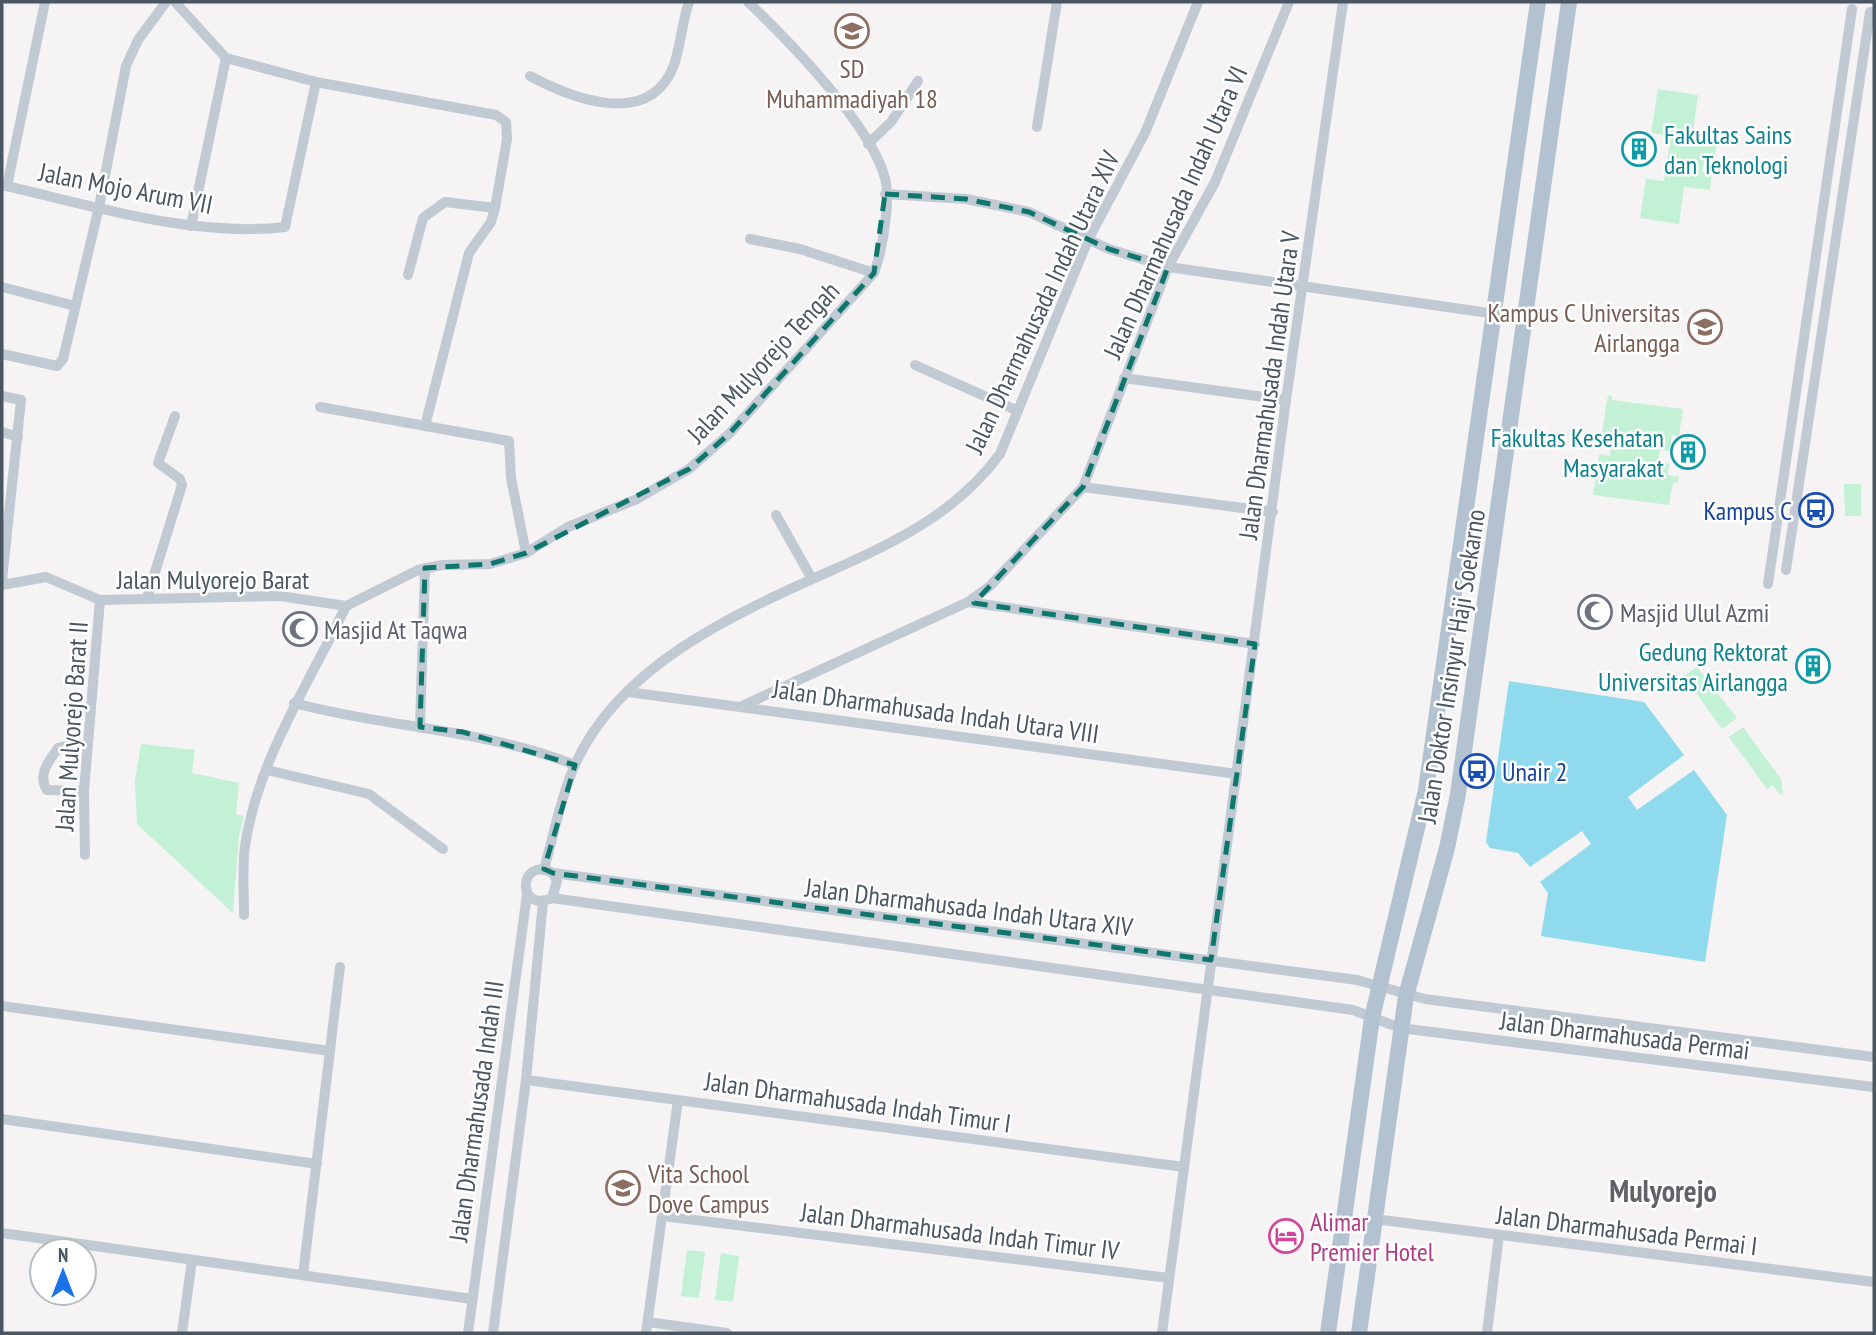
<svg xmlns="http://www.w3.org/2000/svg" width="1876" height="1335" viewBox="0 0 1876 1335" font-family="'PT Sans Narrow',sans-serif">
  <style>
    .green { fill: #c3f1d5 }
    .water { fill: #90daee }
    .lines { fill: none; stroke-linecap: round; stroke-linejoin: round }
    .street { stroke: #c1cad2; stroke-width: 10 }
    .primary { stroke: #b3c2d1; stroke-width: 16 }
    .marked { fill: none; stroke: #0f766e; stroke-width: 5; stroke-dasharray: 14 9; stroke-linejoin: round }
    .labels { text-anchor: middle; dominant-baseline: central; stroke-width: 5; stroke-linejoin: round; paint-order: stroke }
    .education-label { font-size: 26px; fill: #785e54; stroke: #fff }
    .culture-label { font-size: 26px; fill: #0d838f; stroke: #fff; text-anchor: end }
    .street-label { font-size: 26px; fill: #4a5661; stroke: #fff }
    .transit-label { font-size: 26px; fill: #164399; stroke: #fff; text-anchor: end }
    .worship-label { font-size: 26px; fill: #5b616d; stroke: #fff; text-anchor: start }
    .hotel-label { font-size: 26px; fill: #b23c85; stroke: #fff; text-anchor: start }
    .quarter-label { font-size: 30px; font-weight: bold; fill: #5f6368; stroke: #fff }
  </style>
  <rect width="100%" height="100%" fill="#f5f3f3"/>
  <g class="green">
    <path d="M1658,89L1698,95L1692,139L1717,143L1715,156L1705,155L1702,172L1712,174L1710,190L1684,187L1679,224L1640,218L1646,179L1664,181L1671,136L1651,133Z"/>
    <path d="M1608,395L1612,396V400L1683,409L1679,436L1672,435L1670,451L1660,450L1658,461L1669,463L1668,475L1679,477L1678,483L1673,482L1669,505L1593,495L1599,454L1610,456L1612,441L1601,439Z"/>
    <path d="M1844,484H1861V516H1845Z"/>
    <path d="M1697,667L1737,718L1722,729L1684,676Z"/>
    <path d="M1743,727L1781,779L1783,793L1780,795L1773,785L1767,789L1729,737Z"/>
    <path d="M141,744L195,750L192,773L239,783L236,814L244,816L239,836L233,913L137,824L135,781Z"/>
    <path d="M687,1250L705,1252L699,1298L681,1296Z"/>
    <path d="M721,1253L739,1256L733,1302L715,1300Z"/>
  </g>
  <path class="water" d="M1509,681L1644,702L1684,755L1628,797L1637,810L1694,770L1727,815L1705,962L1541,936L1548,893L1540,882L1591,844L1582,831L1530,867L1518,853L1490,848L1486,842Z"/>
  <g class="lines">
    <g class="street">
      <path d="M175,2L226,58L316,82L496,115L506,122L507,139L495,208L491,222L469,253L425,426"/>
      <path d="M530,76C573,99 650,129 674,65C681,44 682,22 689,2"/>
      <path d="M1037,127L1057,2"/>
      <path d="M868,144L891,122L918,81"/>
      <path d="M2,185C90,205 194,238 285,227L316,82"/>
      <path d="M7,186L45,2"/>
      <path d="M885,194L966,199L1029,212L1109,249L1168,267L1496,314"/>
      <path d="M191,226L226,58"/>
      <path d="M750,239L800,249L874,273"/>
      <path d="M408,275L423,218L445,202L495,208"/>
      <path d="M2,287L75,306"/>
      <path d="M2,354L57,366L63,359L99,207L126,66L138,40L166,2"/>
      <path d="M915,365L1018,411"/>
      <path d="M1124,378L1286,400"/>
      <path d="M2,396L21,400L2,580"/>
      <path d="M320,407L509,441L511,478L526,553"/>
      <path d="M2,432L18,437"/>
      <path d="M1083,487L1273,512"/>
      <path d="M776,515L812,579"/>
      <path d="M1786,570L1870,12"/>
      <path d="M1768,584L1852,9"/>
      <path d="M2,585L46,577L100,600L280,596L346,606"/>
      <path d="M147,598L182,485L180,479L158,463L175,416"/>
      <path d="M968,602L1255,644"/>
      <path d="M346,606L418,570L442,565L490,564L526,553L568,527L637,499L689,469L729,434L874,273C882,252 891,200 885,178C871,125 789,41 748,2"/>
      <path d="M628,692L1237,774"/>
      <path d="M294,703C387,728 484,729 575,765"/>
      <path d="M742,706L968,602L990,586L1083,487L1168,267L1215,182L1289,2"/>
      <path d="M420,727L425,568"/>
      <path d="M67,746L58,748C49,761 37,775 47,790L84,791"/>
      <path d="M267,770L369,794L443,849"/>
      <path d="M85,855L84,791L100,600"/>
      <path d="M544,869C554,835 560,799 574,767C620,660 748,608 846,564C906,537 960,508 1000,454L1088,240L1145,133L1198,2"/>
      <path d="M553,873L557,881L552,898C516,914 518,855 553,873L1357,980L1425,999L1874,1057"/>
      <path d="M552,898L1353,1010L1400,1028L1874,1087"/>
      <path d="M244,915C244,892 242,868 245,846C258,759 309,684 346,606"/>
      <path d="M2,1006L330,1051"/>
      <path d="M526,1080L1184,1167"/>
      <path d="M2,1119L317,1164"/>
      <path d="M662,1216L1169,1278"/>
      <path d="M1374,1219L1874,1282"/>
      <path d="M2,1233L472,1299"/>
      <path d="M303,1275L340,967"/>
      <path d="M648,1322L727,1333"/>
      <path d="M182,1333L192,1260"/>
      <path d="M468,1333L527,894"/>
      <path d="M493,1333L526,1080L543,902"/>
      <path d="M646,1333L678,1100"/>
      <path d="M1162,1333L1286,400L1343,2"/>
      <path d="M1487,1333L1499,1235"/>
    </g>
    <g class="primary">
      <path d="M1328,1333L1372,1018L1426,790L1538,2"/>
      <path d="M1359,1333L1406,996L1447,848L1458,794L1569,2"/>
    </g>
  </g>
  <path class="marked" d="M885,194L966,199L1029,212L1109,249L1168,267L1083,487L974,603L1255,644L1211,960L553,873L544,869L575,765L463,732L420,727L425,568L490,564L526,553L689,469L729,434L874,273Z"/>
  <defs>
    <g id="school-ring" transform="scale(1.75)"><circle r="9.5" fill="#fff" stroke="#8d6e63" stroke-width="1.5"/><path d="M0-5L7-2L0 1L-7-2ZM-4 1L0 2.5L4 1V4Q0 6-4 4Z" fill="#8d6e63"/></g>
    <g id="building-ring" transform="scale(1.75)"><circle r="9.5" fill="#fff" stroke="#0f9aa8" stroke-width="1.5"/><path d="M-4-6H4V6H1V3H-1V6H-4ZM-2.5-4.3h1.7v1.8h-1.7ZM.8-4.3h1.7v1.8H.8ZM-2.5-1h1.7V.8h-1.7ZM.8-1h1.7V.8H.8Z" fill="#0f9aa8"/></g>
    <g id="university-ring" transform="scale(1.75)"><circle r="9.5" fill="#fff" stroke="#8d6e63" stroke-width="1.5"/><path d="M0-5L7-2L0 1L-7-2ZM-4 1L0 2.5L4 1V4Q0 6-4 4Z" fill="#8d6e63"/></g>
    <g id="bus-ring" transform="scale(1.75)"><circle r="9.5" fill="#fff" stroke="#1a4fb4" stroke-width="1.5"/><path d="M-5-6H5V4H4V6H2V4H-2V6H-4V4H-5ZM-3.5-4V0h7V-4ZM-3.5 1.2v1.5H-2V1.2ZM2 1.2v1.5H3.5V1.2Z" fill="#1a4fb4"/></g>
    <g id="mosque-ring" transform="scale(1.75)"><circle r="9.5" fill="#fff" stroke="#6b7280" stroke-width="1.5"/><path d="M3.5-4.9A6 6 0 1 0 3.5 4.9A5 5 0 1 1 3.5-4.9Z" fill="#6b7280"/></g>
    <g id="hotel-ring" transform="scale(1.75)"><circle r="9.5" fill="#fff" stroke="#d1479c" stroke-width="1.5"/><path d="M-6-4.5h1.5V1H6V5H4.5V3h-9V5H-6ZM-4 0a1.8 1.8 0 1 1 3.6 0ZM.5 0V-2.5h3Q6-2.5 6 0Z" fill="#d1479c"/></g>
  </defs>
  <g fill-rule="evenodd">
    <use href="#school-ring" x="852" y="31"/>
    <use href="#building-ring" x="1639" y="149"/>
    <use href="#university-ring" x="1705" y="327"/>
    <use href="#building-ring" x="1688" y="452"/>
    <use href="#bus-ring" x="1816" y="510"/>
    <use href="#mosque-ring" x="1595" y="612"/>
    <use href="#mosque-ring" x="300" y="629"/>
    <use href="#building-ring" x="1813" y="666"/>
    <use href="#bus-ring" x="1477" y="771"/>
    <use href="#school-ring" x="623" y="1188"/>
    <use href="#hotel-ring" x="1286" y="1236"/>
  </g>
  <g class="labels">
    <g class="education-label">
      <text x="852" y="68">SD<tspan x="852" dy="30">Muhammadiyah 18</tspan></text>
      <text x="1680" y="312" text-anchor="end">Kampus C Universitas<tspan x="1680" dy="30">Airlangga</tspan></text>
      <text x="648" y="1173" text-anchor="start">Vita School<tspan x="648" dy="30">Dove Campus</tspan></text>
    </g>
    <g class="culture-label">
      <text x="1664" y="134" text-anchor="start">Fakultas Sains<tspan x="1664" dy="30">dan Teknologi</tspan></text>
      <text x="1664" y="437">Fakultas Kesehatan<tspan x="1664" dy="30">Masyarakat</tspan></text>
      <text x="1788" y="651">Gedung Rektorat<tspan x="1788" dy="30">Universitas Airlangga</tspan></text>
    </g>
    <g class="street-label">
      <text transform="translate(126 188) rotate(11)">Jalan Mojo Arum VII</text>
      <text transform="translate(1175 212) rotate(-66)">Jalan Dharmahusada Indah Utara VI</text>
      <text transform="translate(1042 302) rotate(-65)">Jalan Dharmahusada Indah Utara XIV</text>
      <text transform="translate(763 362) rotate(-47)">Jalan Mulyorejo Tengah</text>
      <text transform="translate(1269 385) rotate(-82)">Jalan Dharmahusada Indah Utara V</text>
      <text x="213" y="579">Jalan Mulyorejo Barat</text>
      <text transform="translate(1451 666) rotate(-81)">Jalan Doktor Insinyur Haji Soekarno</text>
      <text transform="translate(936 711) rotate(8)">Jalan Dharmahusada Indah Utara VIII</text>
      <text transform="translate(71 726) rotate(-86)">Jalan Mulyorejo Barat II</text>
      <text transform="translate(969 907) rotate(7)">Jalan Dharmahusada Indah Utara XIV</text>
      <text transform="translate(1625 1035) rotate(7)">Jalan Dharmahusada Permai</text>
      <text transform="translate(858 1102) rotate(8)">Jalan Dharmahusada Indah Timur I</text>
      <text transform="translate(476 1111) rotate(-82)">Jalan Dharmahusada Indah III</text>
      <text transform="translate(1627 1230) rotate(7)">Jalan Dharmahusada Permai I</text>
      <text transform="translate(960 1231) rotate(7)">Jalan Dharmahusada Indah Timur IV</text>
    </g>
    <g class="transit-label">
      <text x="1792" y="510">Kampus C</text>
      <text x="1502" y="771" text-anchor="start">Unair 2</text>
    </g>
    <g class="worship-label">
      <text x="1620" y="612">Masjid Ulul Azmi</text>
      <text x="324" y="629">Masjid At Taqwa</text>
    </g>
    <g class="hotel-label">
      <text x="1310" y="1221">Alimar<tspan x="1310" dy="30">Premier Hotel</tspan></text>
    </g>
    <g class="quarter-label">
      <text x="1663" y="1190">Mulyorejo</text>
    </g>
  </g>
  <rect width="1876" height="1335" fill="none" stroke="#4a5661" stroke-width="7"/>
  <g transform="translate(63 1272)"><circle r="33" fill="#ffffff" stroke="#b7bbc0" stroke-width="2"/>
  <path d="M0-5L12 26L0 18L-12 26Z" fill="#1a73e8"/>
  <text y="-10" font-size="19" font-weight="bold" text-anchor="middle" fill="#4a5661">N</text>
  </g>
</svg>
